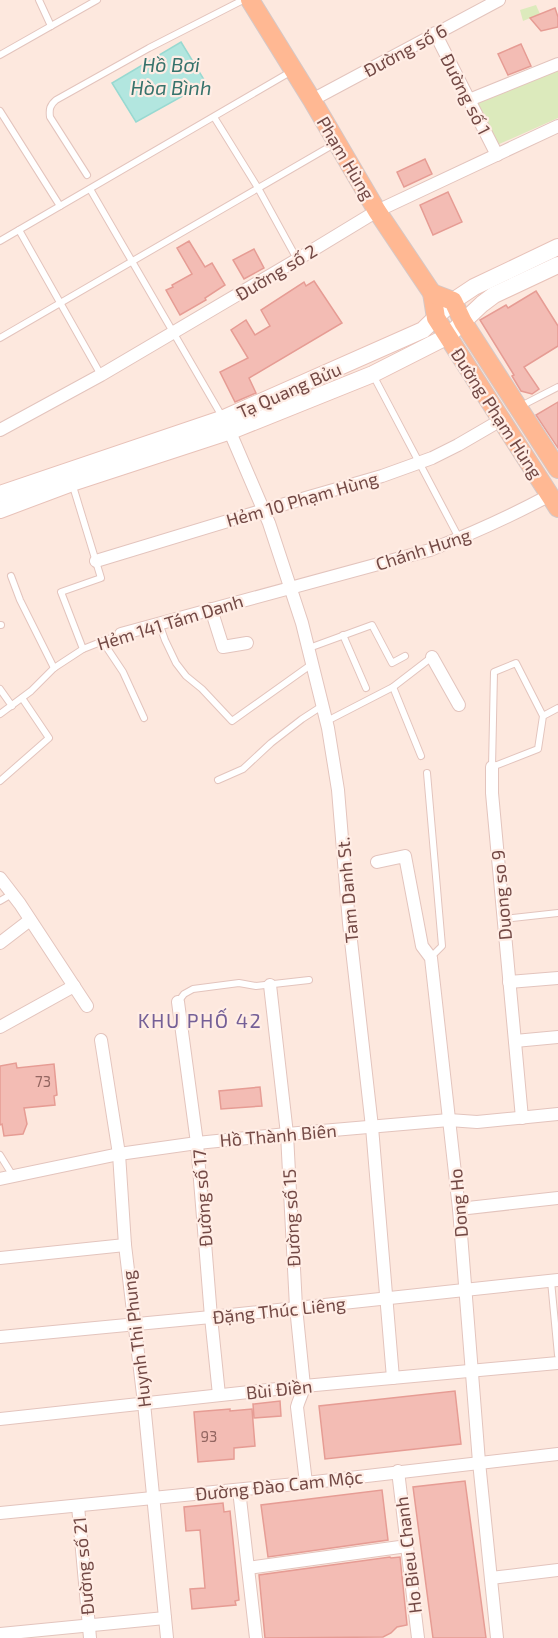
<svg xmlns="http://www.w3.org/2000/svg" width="558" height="1638" viewBox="0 0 558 1638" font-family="'Exo 2',sans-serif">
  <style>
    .green { fill: #dceabc }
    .water { fill: #b2e6df; stroke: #98d9d1; stroke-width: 1.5 }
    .building { fill: #f3bcb4; stroke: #e69c94; stroke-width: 1.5 }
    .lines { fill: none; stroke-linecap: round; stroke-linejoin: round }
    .lane-casing { stroke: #e3c4bd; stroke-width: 8 }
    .street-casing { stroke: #e3c4bd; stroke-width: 14 }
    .secondary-casing { stroke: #e8c2b9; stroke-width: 18 }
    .primary-casing { stroke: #d5c8c7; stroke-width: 20 }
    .lane { stroke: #fff; stroke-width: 6 }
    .street { stroke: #fff; stroke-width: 12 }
    .secondary { stroke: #fff; stroke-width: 16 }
    .primary { stroke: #ffb893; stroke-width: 18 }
    .labels { text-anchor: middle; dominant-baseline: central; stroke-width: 4.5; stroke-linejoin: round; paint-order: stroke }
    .number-label { font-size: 15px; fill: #936661 }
    .street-label { font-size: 18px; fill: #734945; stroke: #ffede5 }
    .water-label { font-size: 20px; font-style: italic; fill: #37736c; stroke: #ffede5 }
    .neighbourhood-label { font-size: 20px; letter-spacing: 1.5px; fill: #756097; stroke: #ffede5 }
  </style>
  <rect width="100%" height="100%" fill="#fde8de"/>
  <g class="green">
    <path d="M536,5L540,14L523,21L520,10Z"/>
    <path d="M558,67V118L497,145L472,105Z"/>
  </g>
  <path class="water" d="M181,42L206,83L136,122L112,83Z"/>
  <g class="building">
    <path d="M555,8L558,17V27L541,31L530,18Z"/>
    <path d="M521,44L531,66L508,75L498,54Z"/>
    <path d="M425,159L432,174L404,187L397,172Z"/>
    <path d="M448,192L462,222L433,235L420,205Z"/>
    <path d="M189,241L205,267L212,263L225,285L205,298L206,300L180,315L166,290L173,287L172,285L192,274L177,248Z"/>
    <path d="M254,249L264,268L244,279L233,260Z"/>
    <path d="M314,281L342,323L249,378L256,393L235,402L220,372L248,358L231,330L246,320L255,335L270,326L261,310L304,282L306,286Z"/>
    <path d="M536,291L558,326V346L524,367L539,389L532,394L521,391L512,376L514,375L480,320L506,305L508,308Z"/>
    <path d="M558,402V448L536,415Z"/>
    <path d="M16,1063L17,1068L54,1064L57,1095L54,1096L55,1105L24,1108L27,1124L23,1134L4,1136L2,1124L0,1125V1066Z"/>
    <path d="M260,1087L262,1106L221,1109L219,1091Z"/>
    <path d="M455,1391L461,1444L325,1459L319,1406Z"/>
    <path d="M280,1401L281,1416L254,1418L253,1404Z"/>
    <path d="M230,1409V1411L252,1409L255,1446L234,1448V1459L198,1462L194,1412Z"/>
    <path d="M465,1481L486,1638H433L413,1487Z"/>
    <path d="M382,1490L388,1540L268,1557L261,1505Z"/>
    <path d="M223,1503L224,1512L230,1511L239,1600L235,1601L236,1605L192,1609L190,1589L205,1588L200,1530L186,1531L184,1507Z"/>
    <path d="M390,1557L391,1558L400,1557L407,1625L397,1627L391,1633L383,1637L265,1638L259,1575Z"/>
  </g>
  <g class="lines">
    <g class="lane-casing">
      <g id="lane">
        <path d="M39,0L51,26"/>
        <path d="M0,55L97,0"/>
        <path d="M0,111L60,206"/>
        <path d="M214,117L258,188L297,259"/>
        <path d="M87,175L50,117C49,109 50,105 56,100L149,48L243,0"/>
        <path d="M90,189L223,418"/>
        <path d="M19,230L101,375"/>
        <path d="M0,241L292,71"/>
        <path d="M0,338L336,143"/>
        <path d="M373,375L459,538"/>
        <path d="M521,406L558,387"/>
        <path d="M72,483L101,578L61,592L83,649"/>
        <path d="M11,576L20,600L54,668"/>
        <path d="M159,623L165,640L176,663L186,676L202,689L232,721L312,664"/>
        <path d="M0,625H1"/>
        <path d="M343,635L366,688"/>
        <path d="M103,642L123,672L144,718"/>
        <path d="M309,648L372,625L392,663L405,656"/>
        <path d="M393,687L421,756"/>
        <path d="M0,689L12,706"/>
        <path d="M0,714L31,691L54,668L83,649L121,634"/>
        <path d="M543,716L516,663L494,672L492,767L538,749L543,716L558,708"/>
        <path d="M327,721L393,687L432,657"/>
        <path d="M427,773L442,946L431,957"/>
        <path d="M218,780L243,769L271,743L302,719L322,706"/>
        <path d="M0,781L49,738L22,698"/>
        <path d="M0,901L12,894"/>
        <path d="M504,919L558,913"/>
        <path d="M178,1002L184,994L193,989L239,983L256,986L309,980"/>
        <path d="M0,1155L13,1176"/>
        <path d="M551,1281L558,1355"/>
      </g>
    </g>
    <g class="street-casing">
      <g id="street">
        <path d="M435,33L497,155"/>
        <path d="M312,100L499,0"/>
        <path d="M469,100L558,64"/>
        <path d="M227,425L269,523L302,623L328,728L338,790L349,923L372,1127L393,1378"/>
        <path d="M0,430L101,375L298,259L377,211L558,126"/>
        <path d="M96,561L264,510L382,476L432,458L458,445L501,420"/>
        <path d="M211,609L223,647L247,643"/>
        <path d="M121,634L430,550C471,534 511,516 550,495"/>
        <path d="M432,657L459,705"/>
        <path d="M492,767V793L522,1118"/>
        <path d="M377,862L405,856L422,946L431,958L459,1209L479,1462L497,1638"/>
        <path d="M0,878L20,904L87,1006"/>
        <path d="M0,943L30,920"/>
        <path d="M509,982L558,978"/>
        <path d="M270,985L287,1134L296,1307L304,1386C303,1393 299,1399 297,1407L306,1483"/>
        <path d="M178,1002L197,1143L211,1317L219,1395"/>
        <path d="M0,1027L74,986"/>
        <path d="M101,1040L119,1154L125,1245L144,1403L167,1638"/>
        <path d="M515,1041L558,1037"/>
        <path d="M0,1179L119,1154L197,1143L287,1134L449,1120L477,1122L558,1114"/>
        <path d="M459,1209L558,1198"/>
        <path d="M0,1258L125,1245"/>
        <path d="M0,1337L211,1317L558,1280"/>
        <path d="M0,1419L304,1386L558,1363"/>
        <path d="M398,1471L418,1638"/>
        <path d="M239,1490L256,1638"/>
        <path d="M78,1506L90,1638"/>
        <path d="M0,1513L306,1483L558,1454"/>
        <path d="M248,1568L407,1546"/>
        <path d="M491,1578L558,1570"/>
        <path d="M0,1634L165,1618"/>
      </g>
    </g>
    <g class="secondary-casing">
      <g id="secondary">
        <path d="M0,494L224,418L423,330L453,301L474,287L558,247"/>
        <path d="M0,510L72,483L231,431L373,374L448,336L482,304L494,295L558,265"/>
      </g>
    </g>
    <g class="primary-casing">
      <g id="primary">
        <path d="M250,0L312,100L377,211L432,293L436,318L558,508"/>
        <path d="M432,293L453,301L463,322L558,469"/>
      </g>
    </g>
    <use href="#lane" class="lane"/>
    <use href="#street" class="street"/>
    <use href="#secondary" class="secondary"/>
    <use href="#primary" class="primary"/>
  </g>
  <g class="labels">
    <g class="number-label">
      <text x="43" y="1081">73</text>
      <text x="209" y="1436">93</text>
    </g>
    <g class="street-label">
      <text transform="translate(405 50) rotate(-28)">Đường số 6</text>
      <text transform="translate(466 94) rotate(63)">Đường số 1</text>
      <text transform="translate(346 158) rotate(59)">Phạm Hùng</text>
      <text transform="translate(276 272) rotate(-31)">Đường số 2</text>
      <text transform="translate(289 390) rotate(-24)">Tạ Quang Bửu</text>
      <text transform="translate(497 413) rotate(57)">Đường Phạm Hùng</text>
      <text transform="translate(302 499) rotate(-16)">Hẻm 10 Phạm Hùng</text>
      <text transform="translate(423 549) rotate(-18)">Chánh Hưng</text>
      <text transform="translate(170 622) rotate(-17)">Hẻm 141 Tám Danh</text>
      <text transform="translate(347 890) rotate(-95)">Tam Danh St.</text>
      <text transform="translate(501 895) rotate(-95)">Duong so 9</text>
      <text transform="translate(278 1135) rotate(-5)">Hồ Thành Biên</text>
      <text transform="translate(202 1198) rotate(-94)">Đường số 17</text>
      <text transform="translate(458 1203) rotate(-95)">Dong Ho</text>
      <text transform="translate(291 1218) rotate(-93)">Đường số 15</text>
      <text transform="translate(279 1310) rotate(-6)">Đặng Thúc Liêng</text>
      <text transform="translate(136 1339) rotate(-97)">Huynh Thi Phung</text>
      <text transform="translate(279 1389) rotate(-6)">Bùi Điền</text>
      <text transform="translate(279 1485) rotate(-6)">Đường Đào Cam Mộc</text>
      <text transform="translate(408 1555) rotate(-97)">Ho Bieu Chanh</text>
      <text transform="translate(83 1566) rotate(-95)">Đường số 21</text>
    </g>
    <g class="water-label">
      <text x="171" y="64">Hồ Bơi<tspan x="171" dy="23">Hòa Bình</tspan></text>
    </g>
    <g class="neighbourhood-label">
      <text x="200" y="1020">KHU PHỐ 42</text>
    </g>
  </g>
</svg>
